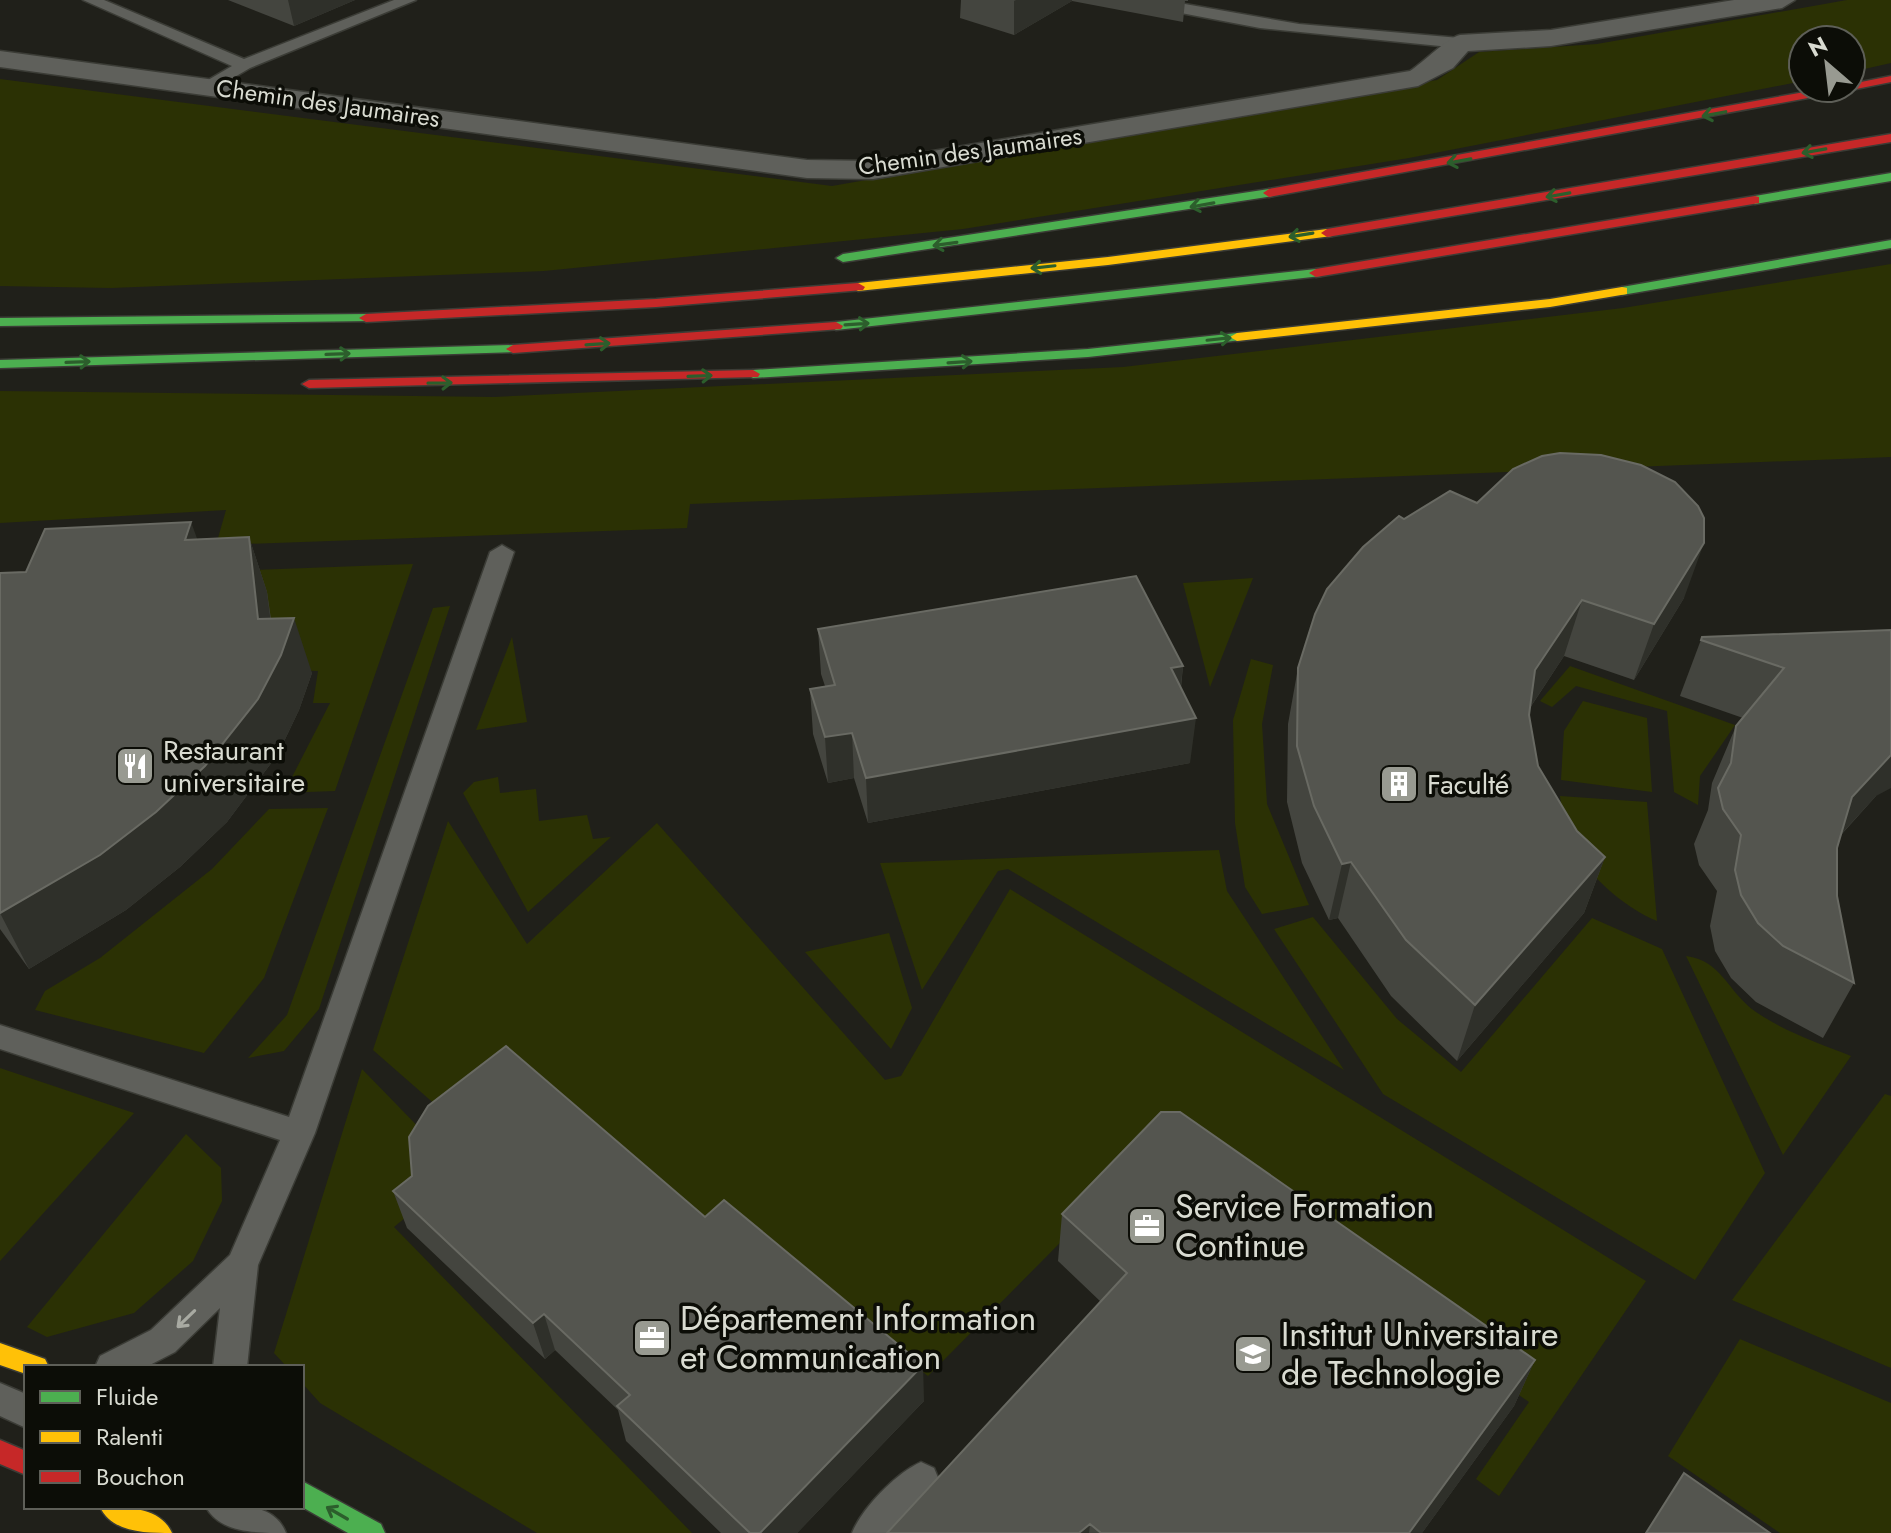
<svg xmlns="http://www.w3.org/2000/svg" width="1891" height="1533" viewBox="0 0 1891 1533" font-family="Jost,sans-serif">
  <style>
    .green { fill: #2b3104 }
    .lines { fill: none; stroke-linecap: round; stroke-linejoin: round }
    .lane-casing { stroke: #3b3c36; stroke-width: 3 }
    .street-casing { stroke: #3b3c36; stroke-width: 3 }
    .fast-casing { stroke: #3b3c36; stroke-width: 3 }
    .slow-casing { stroke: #3b3c36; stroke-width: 3 }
    .jam-casing { stroke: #3b3c36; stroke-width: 3 }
    .lane { fill: #5f605b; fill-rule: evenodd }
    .street { fill: #5f605b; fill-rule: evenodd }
    .fast { fill: #4caf50; fill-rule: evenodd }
    .slow { fill: #ffc107; fill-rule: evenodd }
    .jam { fill: #c62828; fill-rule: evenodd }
    .wall { fill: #44453f }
    .shaded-wall { fill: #2f302a }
    .building { fill: #54554f; stroke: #696a63; stroke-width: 2 }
    .oneway { stroke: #2c5e2c }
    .oneway2 { stroke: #a8aaa2 }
    .labels { text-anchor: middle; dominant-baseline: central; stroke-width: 7; stroke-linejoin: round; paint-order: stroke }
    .far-street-label { font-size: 24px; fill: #d9dbd1; stroke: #0c0d07 }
    .poi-label { font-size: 28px; fill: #d9dbd1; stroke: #0c0d07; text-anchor: start }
    .near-poi-label { font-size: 34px; fill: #d9dbd1; stroke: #0c0d07; text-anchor: start }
  </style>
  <rect width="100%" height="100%" fill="#20201a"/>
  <g class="green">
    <path d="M1847,0H1891V63L1851,72V40H1803V81L1409,158L963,229L544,271L111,288L0,286V79L832,186L1437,80L1479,52L1597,44Z"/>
    <path d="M1891,264V457L690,504L687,528L216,545L226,510L0,523V391L494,397L1123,367L1623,308Z"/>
    <path d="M413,564L335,791L280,793L291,779L330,703H313L318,671L280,670L224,571Z"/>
    <path d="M1253,578L1210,687L1183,583Z"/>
    <path d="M450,606L319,1009L284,1051L248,1058L287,1015L433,608Z"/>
    <path d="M512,637L527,722L476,730Z"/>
    <path d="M1251,659L1273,665L1262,724L1267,804L1309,905L1262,914L1245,887L1235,823L1233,720Z"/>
    <path d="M1570,666L1735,725L1700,776L1698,805L1674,792L1667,711L1576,686L1552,707L1540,701Z"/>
    <path d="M1583,701L1647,718L1652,792L1561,780L1564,731Z"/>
    <path d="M498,777L500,793L536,789L539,821L587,815L593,839L611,837L528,912L463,793L474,782Z"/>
    <path d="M1560,796L1647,802L1657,921C1623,907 1586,874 1569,840C1563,827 1562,810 1560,796Z"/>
    <path d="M328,808L264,978L204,1053L35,1010L45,991L100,958L212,869L269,809Z"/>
    <path d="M448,821L527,944L657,823L885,1080L901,1076L1010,889L1646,1281L1499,1496L1476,1479L1529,1402L1160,1142L928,1376L734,1224L709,1242L454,1121L373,1050Z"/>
    <path d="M1219,850L1227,891L1344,1070L1008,869L998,871L922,990L880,863Z"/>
    <path d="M1313,917L1397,1019L1461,1072L1592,918L1662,949L1765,1173L1695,1280L1383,1094L1274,929Z"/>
    <path d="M889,933L912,1008L891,1049L805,952Z"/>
    <path d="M1686,956C1723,961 1727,992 1756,1012C1785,1032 1818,1043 1851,1056L1783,1155Z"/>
    <path d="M0,1068L134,1113L0,1261Z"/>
    <path d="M362,1069L432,1141L422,1204L394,1227L692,1533H537L320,1403L302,1383V1367H287L274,1353Z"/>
    <path d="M1885,1094L1891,1096V1368L1732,1300Z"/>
    <path d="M186,1134L221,1168L222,1201L193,1261L134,1313L47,1337L27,1327Z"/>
    <path d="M1740,1339L1891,1403V1533H1780L1668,1456Z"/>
  </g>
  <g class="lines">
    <g class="lane-casing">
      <g id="lane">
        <path d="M83,0H104L244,59L394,0H416L250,68L209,92L203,91V83L232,66Z"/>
        <path d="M1133,0H1162L1299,24L1460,38L1468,43L1460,48L1260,28L1181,13Z"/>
        <path d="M502,545L514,552L315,1133L258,1265L247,1367H213L220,1308L175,1352L146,1367H95L100,1356L151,1330L230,1255L280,1140L0,1049V1025L289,1117L490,552Z"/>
        <path d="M0,1383L26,1394V1428L0,1416Z"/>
        <path d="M921,1462L934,1468L939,1480L934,1492L895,1533H852C862,1508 896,1473 921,1462Z"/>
        <path d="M206,1507C236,1507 273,1500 286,1533C256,1533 220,1533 206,1507Z"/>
      </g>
    </g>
    <g class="street-casing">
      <path id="street" d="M1734,0H1795L1782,8L1551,46L1468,51L1453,68L1418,86L873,179L807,178L0,67V51L807,160L873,161L1410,71C1424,62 1447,38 1460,35L1551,30Z"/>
    </g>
    <g class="fast-casing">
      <g id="fast">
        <path d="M1891,173V181L1755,204L1749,200L1755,196Z"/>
        <path d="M1269,189L1273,190V196L843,262L836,258L843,254Z"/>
        <path d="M1891,240V248L1622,295L1615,291L1622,287Z"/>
        <path d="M1316,269L1321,270V276L836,330L829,326L836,322Z"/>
        <path d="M366,314L373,318L371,321L0,326V318Z"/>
        <path d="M1237,333L1242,334V340L1088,357L753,378L746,374L753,370L1088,349Z"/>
        <path d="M513,345L520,349L518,352L0,368V360Z"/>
        <path d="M302,1481L381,1524L385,1533H348L302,1507Z"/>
      </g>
    </g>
    <g class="slow-casing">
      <g id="slow">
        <path d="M1327,229L1333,233L1332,236L1108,265L858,291L851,287L858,283L1108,257Z"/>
        <path d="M1622,287L1627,288V294L1550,307L1237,341L1230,337L1237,333L1550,299Z"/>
        <path d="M0,1343L45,1359L49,1367H26V1374L0,1365Z"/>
        <path d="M100,1507C125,1507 160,1506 172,1533C147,1533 112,1533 100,1507Z"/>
      </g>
    </g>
    <g class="jam-casing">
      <g id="jam">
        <path d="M1891,76V82L1846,91L1269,197L1263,193L1269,189L1827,88H1851V84Z"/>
        <path d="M1891,134V142L1327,237L1321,233L1327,229Z"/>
        <path d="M1755,196L1759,197V203L1316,277L1309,273L1316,269Z"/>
        <path d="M858,283L865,287L863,290L656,307L366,322L359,318L366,314L656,299Z"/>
        <path d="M836,322L843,326L841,329L513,353L506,349L513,345Z"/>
        <path d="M753,370L760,374L758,377L309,388L302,384L309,380Z"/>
        <path d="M0,1440L26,1451V1475L0,1464Z"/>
      </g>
    </g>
    <use href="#lane" class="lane"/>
    <use href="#street" class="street"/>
    <use href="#fast" class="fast"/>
    <use href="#slow" class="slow"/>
    <use href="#jam" class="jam"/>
  </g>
  <g class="wall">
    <path d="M228,0H355L294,26Z"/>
    <path d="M961,0H1188V1H1185L1183,22L1072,1L1014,35L960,18Z"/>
    <path d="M1477,503L1684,598L1634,680L1564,656L1530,708L1529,715L1538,766L1577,831L1605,857L1584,913L1457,1061L1391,996L1338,918L1329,920L1302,863L1287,802L1288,724L1298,668L1404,519Z"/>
    <path d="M249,537L267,592L271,619L312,673L299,710L278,754L227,822L180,867L126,910L29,969L0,929V573L26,572L197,539Z"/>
    <path d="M818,629L1183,666L1181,688L1190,763L868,823L854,778L828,783L813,734L810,689L825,686L821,674Z"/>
    <path d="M1891,630L1876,796L1841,835L1837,848V896L1854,983L1823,1038L1756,1002L1731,978L1715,951L1710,926L1717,891L1699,865L1694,844L1708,810L1712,783L1736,726L1743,718L1680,696L1681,693L1702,637Z"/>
    <path d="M393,1191L705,1217L924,1401L797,1533H721L626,1441L618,1410L555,1350L545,1359L407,1228Z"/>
    <path d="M1062,1214L1535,1360L1514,1406L1422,1533H887L1101,1302L1058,1261Z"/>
  </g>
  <g class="shaded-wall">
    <path d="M288,0H355L294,26Z"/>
    <path d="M1016,0H1072V1L1014,35V1Z"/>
    <path d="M191,522L211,577L185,540Z"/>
    <path d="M249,537L267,592L276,664L294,618L312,673L299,710L278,754L227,822L180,867L126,910L29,969L0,913Z"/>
    <path d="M1704,543L1684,598L1634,680L1654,624Z"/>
    <path d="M1582,600L1564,656L1518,726L1535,670Z"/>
    <path d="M1183,666L1178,711L1171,668Z"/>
    <path d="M1196,718L1190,763L868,823L866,778Z"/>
    <path d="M852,733L854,778L828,783L825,737Z"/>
    <path d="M1891,755V788L1876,796L1824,853L1852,797Z"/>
    <path d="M1605,857L1584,913L1457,1061L1475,1005Z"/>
    <path d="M1351,862L1338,918L1329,920L1342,864Z"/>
    <path d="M544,1314L555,1350L545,1359L533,1323Z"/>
    <path d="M1535,1360L1514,1406L1422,1533H1409Z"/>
    <path d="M923,1365L924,1401L797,1533H760Z"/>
    <path d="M1090,1524L1089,1533H1079Z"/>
  </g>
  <g class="building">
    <path d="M1560,453L1601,455L1641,465L1675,482L1698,506L1704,518V543L1654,624L1582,600L1535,670L1529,715L1538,766L1577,831L1605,857L1475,1005L1406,940L1351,862L1342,864L1314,806L1297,746L1298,668L1315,614L1327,589L1363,547L1399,516L1404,519L1450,491L1477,503L1513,469L1542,456Z"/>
    <path d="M191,522L185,540L249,537L258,619L294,618L281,655L258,699L205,766L156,812L100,855L0,913V573L26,572L45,529Z"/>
    <path d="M1136,576L1183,666L1171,668L1196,718L866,778L852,733L825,737L810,689L835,685L818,629Z"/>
    <path d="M1891,630V755L1852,797L1837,848V896L1854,983L1783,946L1758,923L1741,895L1735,870L1741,835L1723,809L1718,788L1731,763L1736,726L1784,668L1701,640L1702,637Z"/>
    <path d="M506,1046L705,1217L724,1200L923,1365L760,1533H750L617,1406L630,1395L544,1314L533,1323L393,1191L412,1176L409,1137L428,1106Z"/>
    <path d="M1161,1112H1180L1535,1360L1409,1533H1101L1090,1524L1079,1533H887L1127,1273L1062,1214Z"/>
    <path d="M1684,1473L1770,1533H1646Z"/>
  </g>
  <defs><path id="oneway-shaft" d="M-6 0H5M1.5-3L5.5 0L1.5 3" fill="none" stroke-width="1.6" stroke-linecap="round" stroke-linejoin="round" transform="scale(2)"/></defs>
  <g class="oneway">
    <use href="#oneway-shaft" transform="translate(1714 114) rotate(169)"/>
    <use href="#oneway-shaft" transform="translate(1814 151) rotate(170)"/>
    <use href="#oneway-shaft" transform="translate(1459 161) rotate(170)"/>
    <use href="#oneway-shaft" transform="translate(1558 195) rotate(170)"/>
    <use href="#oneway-shaft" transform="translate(1202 205) rotate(170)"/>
    <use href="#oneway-shaft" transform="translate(1301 235) rotate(171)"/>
    <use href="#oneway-shaft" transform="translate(945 244) rotate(172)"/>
    <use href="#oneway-shaft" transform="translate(1043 267) rotate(174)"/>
    <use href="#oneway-shaft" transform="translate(857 324) rotate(-4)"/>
    <use href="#oneway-shaft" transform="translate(1219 339) rotate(-6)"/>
    <use href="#oneway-shaft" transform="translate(598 344) rotate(-4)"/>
    <use href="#oneway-shaft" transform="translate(338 354) rotate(-2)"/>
    <use href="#oneway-shaft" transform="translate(78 362) rotate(-2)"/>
    <use href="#oneway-shaft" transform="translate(960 362) rotate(-4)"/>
    <use href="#oneway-shaft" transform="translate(700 376) rotate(-2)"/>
    <use href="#oneway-shaft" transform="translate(440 383) rotate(-1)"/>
    <use href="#oneway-shaft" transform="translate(337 1513) rotate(-150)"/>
  </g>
  <use class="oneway2" href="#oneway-shaft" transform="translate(186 1319) rotate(136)"/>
  <defs>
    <g id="restaurant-square" transform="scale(2)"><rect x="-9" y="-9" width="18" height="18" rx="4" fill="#989a91" stroke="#0c0d07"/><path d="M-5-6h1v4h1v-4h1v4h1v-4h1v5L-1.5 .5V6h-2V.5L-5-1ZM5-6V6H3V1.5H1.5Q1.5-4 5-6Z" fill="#fff"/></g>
    <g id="building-square" transform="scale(2)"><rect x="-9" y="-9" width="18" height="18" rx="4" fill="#989a91" stroke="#0c0d07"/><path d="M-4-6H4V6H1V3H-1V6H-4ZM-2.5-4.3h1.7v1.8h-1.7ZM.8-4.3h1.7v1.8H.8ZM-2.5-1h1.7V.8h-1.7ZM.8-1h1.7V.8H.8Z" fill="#fff"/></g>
    <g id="office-square" transform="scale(2)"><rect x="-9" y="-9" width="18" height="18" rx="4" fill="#989a91" stroke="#0c0d07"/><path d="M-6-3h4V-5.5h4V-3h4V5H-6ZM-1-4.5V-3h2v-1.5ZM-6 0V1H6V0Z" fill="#fff"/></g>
    <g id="university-square" transform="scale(2)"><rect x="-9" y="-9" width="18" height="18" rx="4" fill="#989a91" stroke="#0c0d07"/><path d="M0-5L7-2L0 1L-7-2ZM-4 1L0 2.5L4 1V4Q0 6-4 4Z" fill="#fff"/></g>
  </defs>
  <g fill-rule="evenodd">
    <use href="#restaurant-square" x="135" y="766"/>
    <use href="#building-square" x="1399" y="784"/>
    <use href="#office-square" x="1147" y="1226"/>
    <use href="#office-square" x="652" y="1338"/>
    <use href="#university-square" x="1253" y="1354"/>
  </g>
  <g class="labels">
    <g class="far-street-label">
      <text transform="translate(328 103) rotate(8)">Chemin des Jaumaires</text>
      <text transform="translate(970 151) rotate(-8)">Chemin des Jaumaires</text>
    </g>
    <g class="poi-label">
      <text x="163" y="750">Restaurant<tspan x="163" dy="32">universitaire</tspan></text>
      <text x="1427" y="784">Faculté</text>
    </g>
    <g class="near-poi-label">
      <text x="1175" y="1206">Service Formation<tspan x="1175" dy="39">Continue</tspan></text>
      <text x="680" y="1318">Département Information<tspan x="680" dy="39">et Communication</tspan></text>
      <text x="1281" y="1334">Institut Universitaire<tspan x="1281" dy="39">de Technologie</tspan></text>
    </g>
  </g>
  <rect x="24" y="1365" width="280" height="144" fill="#0c0d07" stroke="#5e5f58" stroke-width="2"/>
  <rect x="40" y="1391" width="40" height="12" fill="#4caf50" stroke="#5e5f58" stroke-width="2"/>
  <text x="96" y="1405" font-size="24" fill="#d9dbd1">Fluide</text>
  <rect x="40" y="1431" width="40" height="12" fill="#ffc107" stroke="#5e5f58" stroke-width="2"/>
  <text x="96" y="1445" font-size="24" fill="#d9dbd1">Ralenti</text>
  <rect x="40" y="1471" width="40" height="12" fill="#c62828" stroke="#5e5f58" stroke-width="2"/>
  <text x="96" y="1485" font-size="24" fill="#d9dbd1">Bouchon</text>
  <g transform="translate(1827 64) rotate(332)"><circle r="38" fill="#0c0d07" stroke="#5e5f58" stroke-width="2"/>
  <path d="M0-6L14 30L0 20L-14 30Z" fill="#989a91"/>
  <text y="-12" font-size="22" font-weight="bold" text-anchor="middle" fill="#d9dbd1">N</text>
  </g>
</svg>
